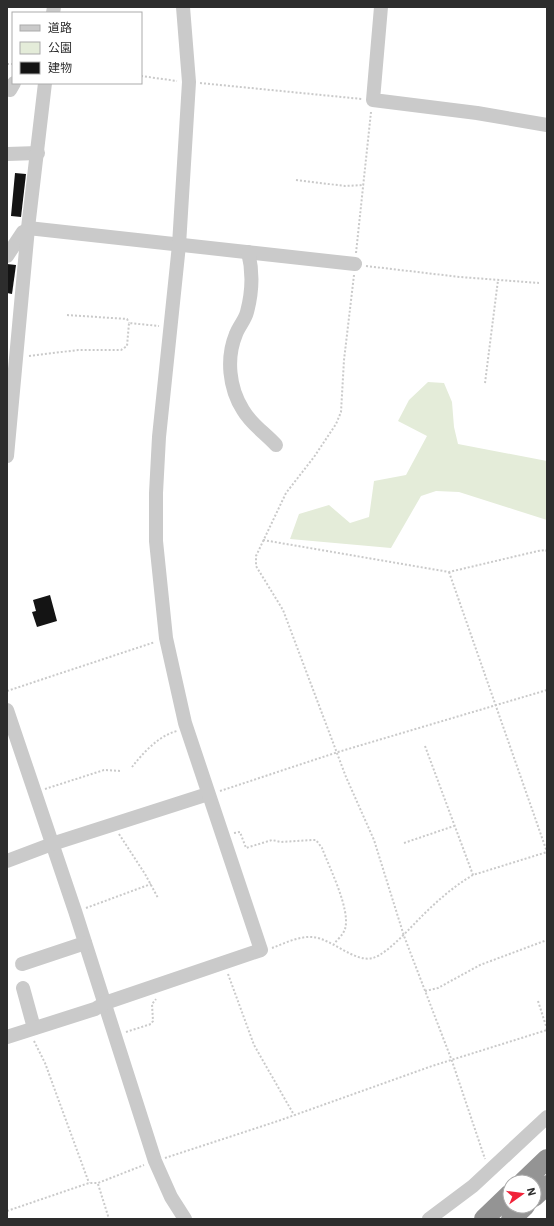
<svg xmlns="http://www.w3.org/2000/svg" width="554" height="1226" viewBox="0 0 554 1226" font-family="'IBM Plex Sans','Noto Sans JP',sans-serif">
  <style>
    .green { fill: #e4ecd9 }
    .building { fill: #141414 }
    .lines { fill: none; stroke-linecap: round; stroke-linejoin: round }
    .path { stroke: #cacaca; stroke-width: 2; stroke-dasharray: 2 2; stroke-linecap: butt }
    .minor { stroke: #cacaca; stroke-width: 14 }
    .highway { stroke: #949494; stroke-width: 20 }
  </style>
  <rect width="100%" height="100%" fill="#fff"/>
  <path class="green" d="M428,382L444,383L452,402L454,427L458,444L547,461V520L459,492L436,491L421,496L391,548L290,539L299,514L329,505L350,523L369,517L374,481L406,475L427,436L398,421L409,400Z"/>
  <g class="building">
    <path d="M15,173L26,174L21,217L11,216Z"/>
    <path d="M7,264L16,265L12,294L7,293Z"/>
    <path d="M50,595L57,621L37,627L32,612L36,611L33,600Z"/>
  </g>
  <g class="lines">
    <g class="path">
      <path d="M7,64H13"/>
      <path d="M141,76L177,81"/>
      <path d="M200,83L362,99"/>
      <path d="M296,180L345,186L364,185"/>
      <path d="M356,253L371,112"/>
      <path d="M366,266L460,277L539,283"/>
      <path d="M354,275L344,360L341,412L336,424L314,457L286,493L256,556V566L283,610L346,777L374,840L404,936L452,1061L485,1159"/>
      <path d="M67,315L127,319L129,323"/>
      <path d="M29,356L78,350H121L127,346L129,323L159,326"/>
      <path d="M485,383L498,280"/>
      <path d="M263,540L449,572L538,551L546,550L547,552"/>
      <path d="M449,572L547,852"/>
      <path d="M7,691L155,642"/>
      <path d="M425,746L473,875"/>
      <path d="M132,767C143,753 158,736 177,731"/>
      <path d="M45,789L104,770L121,771"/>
      <path d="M220,791L338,752L547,690"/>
      <path d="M234,833L240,832L246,848L272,840L281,842L312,840H316L322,848C329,867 351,910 345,929C343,935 337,940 334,944"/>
      <path d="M119,834L145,874L158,898"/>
      <path d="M404,843L454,826"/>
      <path d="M86,908L151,884"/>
      <path d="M272,948C285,943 299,936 313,937C332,939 355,963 373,958C387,954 410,928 421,917C437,901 454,886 473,875L547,852"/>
      <path d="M228,974L254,1045L294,1115"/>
      <path d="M425,991L438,988L480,965L547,940"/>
      <path d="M538,1001L547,1029"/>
      <path d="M126,1032L151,1024L153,1021L152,1004L156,999"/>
      <path d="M34,1041L45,1063L89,1183"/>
      <path d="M165,1158L278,1121L432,1066L547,1030"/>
      <path d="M98,1184L109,1219"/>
      <path d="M7,1211L89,1183H98L144,1165"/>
    </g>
    <g class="minor">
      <path d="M381,7L373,100L477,113L547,125"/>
      <path d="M53,13L54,7"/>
      <path d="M10,90L14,83"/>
      <path d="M7,154L38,153"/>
      <path d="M28,228L355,264"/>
      <path d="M248,252C253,271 252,293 247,312C245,320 239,326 236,334C226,358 229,388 243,410C251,424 265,433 276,445"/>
      <path d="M7,256L23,232L28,230"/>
      <path d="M7,456L28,228L45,83"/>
      <path d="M7,710L75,911L155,1161L171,1197L185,1219"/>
      <path d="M7,861L52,844L208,794"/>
      <path d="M22,964L85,943"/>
      <path d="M23,988L34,1028"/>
      <path d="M7,1037L95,1009L105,1003L261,950L185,723L166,638L156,541V493L159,437L179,245L189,82L183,7"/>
      <path d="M429,1219L473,1186L547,1117"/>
    </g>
    <g class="highway">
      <path d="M523,1182L547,1159"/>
      <path d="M534,1197L547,1185"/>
      <path d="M484,1219L510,1194"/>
      <path d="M511,1219L525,1206"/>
    </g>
  </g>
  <rect width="554" height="1226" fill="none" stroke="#2d2d2d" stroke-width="16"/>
  <rect x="12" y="12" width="130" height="72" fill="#ffffff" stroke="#ababab"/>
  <rect x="20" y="25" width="20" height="6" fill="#cacaca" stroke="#ababab"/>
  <text x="48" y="32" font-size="12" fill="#2d2d2d">道路</text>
  <rect x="20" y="42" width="20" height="12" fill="#e4ecd9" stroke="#ababab"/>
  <text x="48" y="52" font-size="12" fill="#2d2d2d">公園</text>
  <rect x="20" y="62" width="20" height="12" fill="#141414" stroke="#ababab"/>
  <text x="48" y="72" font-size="12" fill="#2d2d2d">建物</text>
  <g transform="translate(522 1194) rotate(76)"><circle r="19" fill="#ffffff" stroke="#ababab"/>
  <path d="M0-3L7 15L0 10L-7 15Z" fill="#f12238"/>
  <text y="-6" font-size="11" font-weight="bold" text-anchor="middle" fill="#2d2d2d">N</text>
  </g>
</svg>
